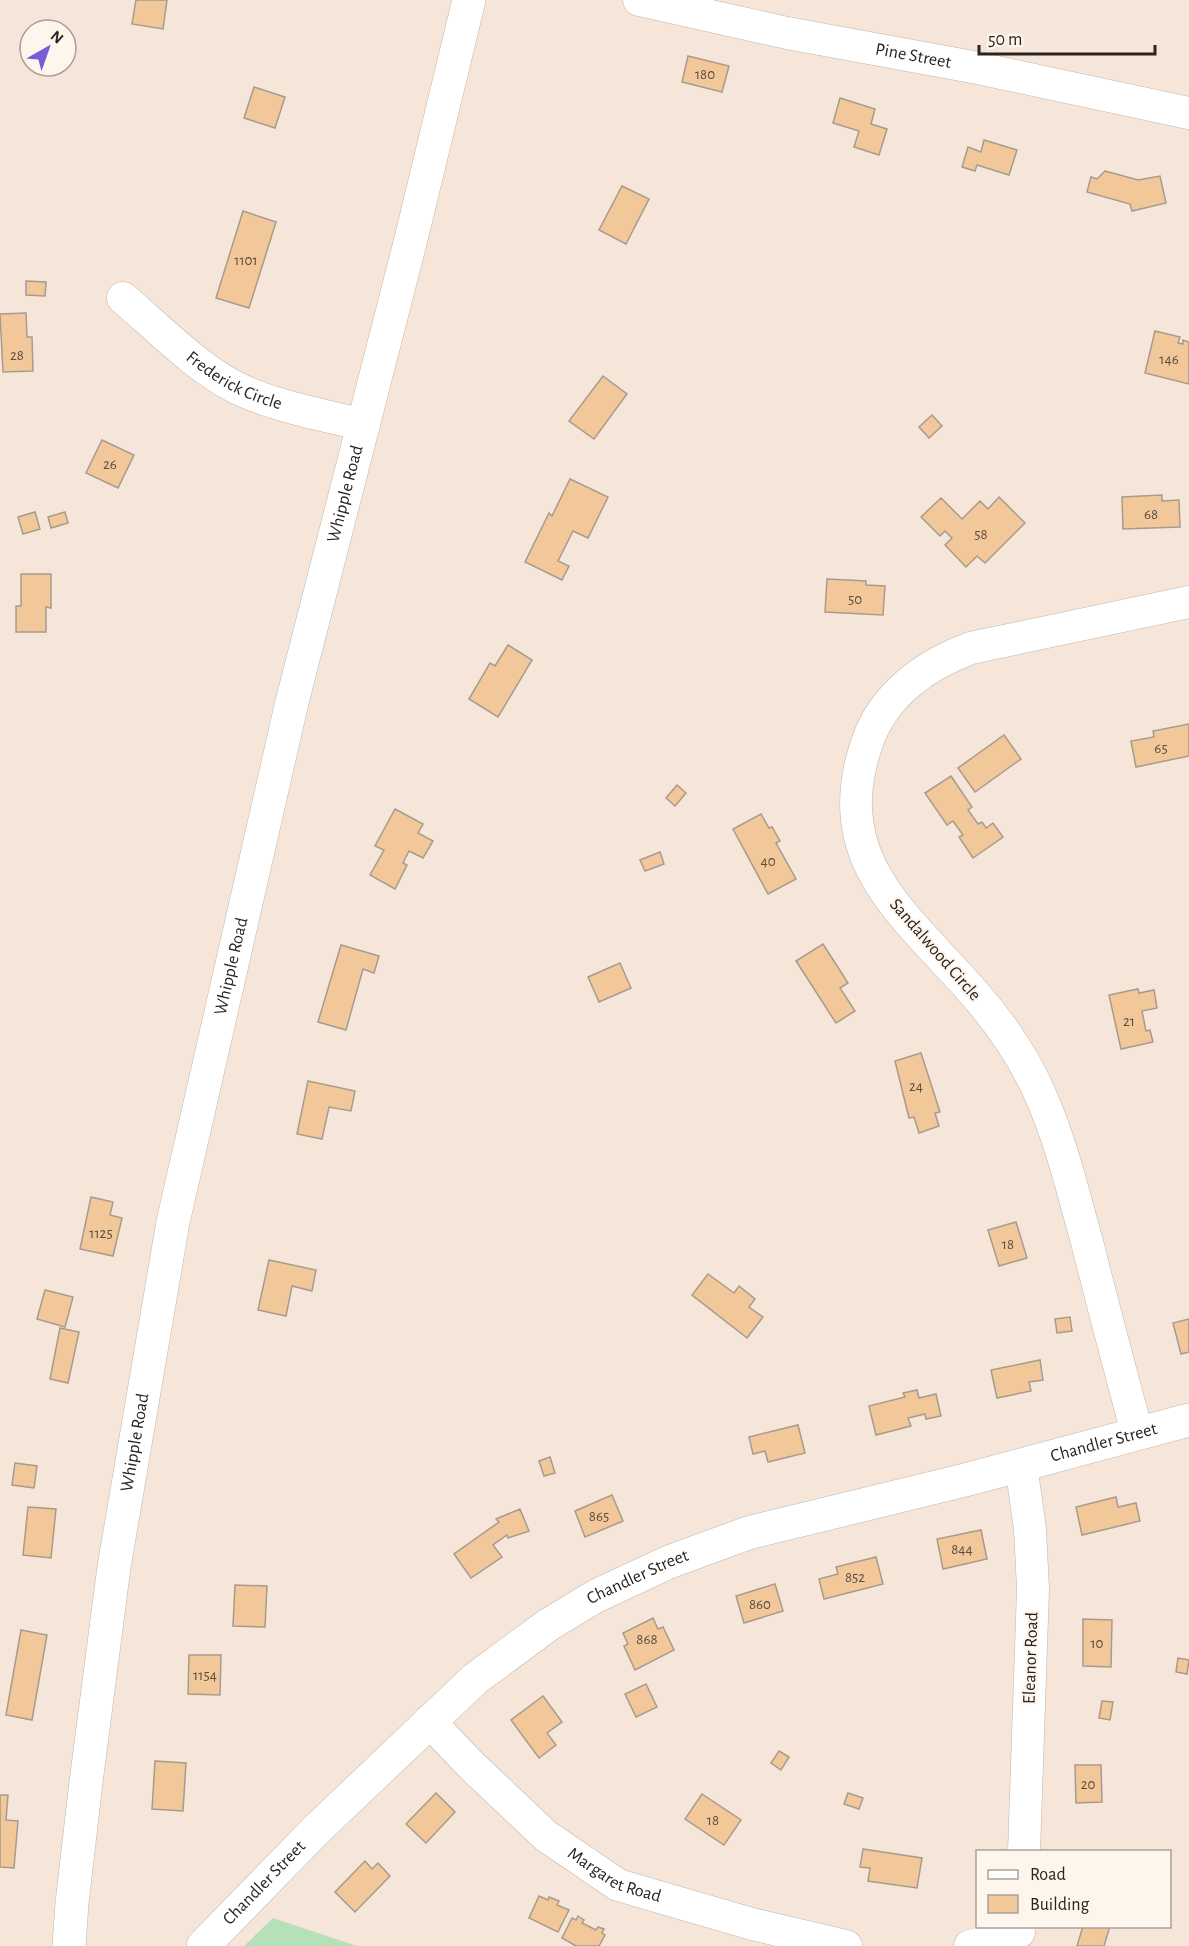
<svg xmlns="http://www.w3.org/2000/svg" width="1189" height="1946" viewBox="0 0 1189 1946" font-family="'Alegreya Sans',sans-serif">
  <style>
    .green { fill: #b6e0b8 }
    .building { fill: #f2c89a; stroke: #a79b8e; stroke-width: 1.5 }
    .lines { fill: none; stroke-linecap: round; stroke-linejoin: round }
    .minor-casing { stroke: #c3b5a9; stroke-width: 33 }
    .major-casing { stroke: #c3b5a9; stroke-width: 34 }
    .minor { stroke: #fff; stroke-width: 32 }
    .major { stroke: #fff; stroke-width: 33 }
    .labels { text-anchor: middle; dominant-baseline: central; stroke-width: 4.5; stroke-linejoin: round; paint-order: stroke }
    .number-label { font-size: 15px; fill: #5c4d3e }
    .street-label { font-size: 18px; fill: #2a2420; stroke: #fef5ed }
  </style>
  <rect width="100%" height="100%" fill="#f5e6d9"/>
  <path class="green" d="M273,1918L357,1946H244Z"/>
  <g class="building">
    <path d="M136,0H167L163,29L132,24Z"/>
    <path d="M688,56L729,66L722,92L682,82Z"/>
    <path d="M254,87L285,97L275,128L244,118Z"/>
    <path d="M840,98L875,109L871,124L887,129L879,155L854,147L859,131L833,123Z"/>
    <path d="M984,140L1017,150L1009,175L977,165L975,171L962,167L968,147L981,152Z"/>
    <path d="M1105,171L1138,180L1160,176L1166,203L1132,211L1130,204L1087,192L1091,177L1097,179Z"/>
    <path d="M622,186L649,199L626,244L599,230Z"/>
    <path d="M243,211L276,222L249,308L216,298Z"/>
    <path d="M26,281L46,282L45,296L26,295Z"/>
    <path d="M26,313L27,337H32L33,371L3,372L0,314Z"/>
    <path d="M1155,331L1180,337L1178,343L1183,344V340L1189,342V384L1145,373Z"/>
    <path d="M603,376L627,394L594,439L569,421Z"/>
    <path d="M932,415L942,426L929,438L919,427Z"/>
    <path d="M102,440L134,455L118,488L86,473Z"/>
    <path d="M570,479L608,497L588,538L573,531L558,561L569,566L562,580L525,562L549,513L552,516Z"/>
    <path d="M1162,495V501L1179,500L1180,527L1123,529L1122,497Z"/>
    <path d="M999,497L1025,523L985,563L977,556L966,567L945,545L952,538L945,531L940,536L921,517L941,498L962,519L980,501L988,509Z"/>
    <path d="M35,512L40,529L23,534L18,517Z"/>
    <path d="M65,512L68,523L51,528L48,517Z"/>
    <path d="M21,574H51V608L46,607V632H16V606H21Z"/>
    <path d="M827,579L866,581V585L885,586L883,615L825,612Z"/>
    <path d="M508,645L532,660L498,717L469,699L490,663L495,666Z"/>
    <path d="M1189,724V756L1136,767L1131,741L1154,737L1153,731Z"/>
    <path d="M1004,735L1021,759L975,792L958,768Z"/>
    <path d="M951,776L972,807L968,810L978,824L982,822L986,828L993,823L1003,837L973,858L959,837L963,835L953,821L947,825L925,793Z"/>
    <path d="M677,785L686,793L675,806L666,798Z"/>
    <path d="M395,809L423,824L418,833L433,841L423,858L409,851L403,863L407,865L395,889L370,875L384,850L375,846Z"/>
    <path d="M761,814L769,828L772,827L780,841L776,843L796,879L768,894L733,829Z"/>
    <path d="M660,852L664,864L645,871L640,860Z"/>
    <path d="M823,944L848,983L840,988L855,1011L836,1023L796,961Z"/>
    <path d="M341,945L379,956L374,973L363,969L346,1030L318,1022Z"/>
    <path d="M620,963L631,988L599,1002L588,977Z"/>
    <path d="M1138,989L1139,993L1154,990L1157,1008L1142,1011L1146,1031L1150,1030L1153,1042L1121,1049L1109,995Z"/>
    <path d="M921,1053L940,1112L935,1113L939,1126L919,1133L914,1117L909,1118L895,1061Z"/>
    <path d="M308,1081L355,1091L351,1111L329,1107L322,1139L297,1134Z"/>
    <path d="M91,1197L113,1202L110,1215L122,1218L113,1256L80,1249Z"/>
    <path d="M1016,1222L1027,1258L999,1266L988,1230Z"/>
    <path d="M269,1260L316,1270L312,1291L292,1286L286,1316L258,1310Z"/>
    <path d="M708,1274L734,1293L739,1286L755,1299L749,1307L763,1317L747,1338L692,1295Z"/>
    <path d="M45,1290L73,1297L65,1327L37,1319Z"/>
    <path d="M1070,1317L1072,1331L1057,1333L1055,1319Z"/>
    <path d="M1189,1319V1352L1181,1354L1173,1323Z"/>
    <path d="M60,1328L79,1332L68,1383L50,1379Z"/>
    <path d="M1040,1360L1043,1380L1029,1382L1031,1391L997,1398L991,1370Z"/>
    <path d="M917,1390L919,1398L936,1394L941,1416L926,1419L925,1414L908,1418L911,1426L876,1435L869,1406L905,1397L903,1393Z"/>
    <path d="M798,1425L805,1453L768,1462L765,1451L753,1454L749,1437Z"/>
    <path d="M550,1457L555,1473L544,1476L539,1461Z"/>
    <path d="M15,1463L37,1466L34,1488L12,1485Z"/>
    <path d="M612,1495L623,1521L585,1537L575,1511Z"/>
    <path d="M1116,1497L1118,1507L1136,1503L1140,1521L1082,1535L1076,1507Z"/>
    <path d="M28,1507L56,1509L51,1558L23,1555Z"/>
    <path d="M520,1509L529,1531L508,1538L507,1535L493,1545L502,1557L471,1578L454,1554L499,1522L496,1519Z"/>
    <path d="M981,1530L987,1559L943,1569L937,1539Z"/>
    <path d="M876,1557L883,1584L824,1599L819,1579L838,1574L836,1567Z"/>
    <path d="M775,1584L783,1611L744,1623L736,1596Z"/>
    <path d="M235,1585L267,1586L265,1627L233,1626Z"/>
    <path d="M653,1618L658,1629L663,1627L674,1650L635,1670L624,1646L628,1644L623,1633Z"/>
    <path d="M1083,1619L1112,1620L1111,1667L1083,1666Z"/>
    <path d="M21,1630L47,1635L32,1720L6,1715Z"/>
    <path d="M189,1655H221L220,1695L188,1694Z"/>
    <path d="M1178,1658L1189,1660L1187,1674L1176,1672Z"/>
    <path d="M646,1684L657,1707L636,1717L625,1694Z"/>
    <path d="M543,1696L562,1722L547,1733L556,1745L539,1758L511,1720Z"/>
    <path d="M1102,1701L1113,1702L1110,1720L1099,1718Z"/>
    <path d="M779,1751L789,1757L781,1770L771,1763Z"/>
    <path d="M155,1761L186,1763L183,1811L152,1809Z"/>
    <path d="M1075,1765H1101L1102,1802L1076,1803Z"/>
    <path d="M436,1793L455,1812L426,1843L406,1824Z"/>
    <path d="M848,1793L863,1798L859,1809L844,1804Z"/>
    <path d="M702,1794L741,1820L724,1845L685,1819Z"/>
    <path d="M0,1795H8L6,1820L18,1821L14,1868L0,1867Z"/>
    <path d="M863,1849L922,1858L917,1888L868,1881L870,1868L860,1867Z"/>
    <path d="M365,1861L372,1869L378,1863L390,1876L355,1912L335,1892Z"/>
    <path d="M539,1896L548,1900L549,1897L559,1901L557,1905L569,1910L558,1932L529,1918Z"/>
    <path d="M578,1916L584,1920L582,1923L596,1930L598,1927L604,1929L602,1933L605,1935L599,1946H576L562,1938L572,1918L576,1920Z"/>
    <path d="M1083,1926H1110L1104,1946H1077Z"/>
  </g>
  <g class="lines">
    <g class="minor-casing">
      <g id="minor">
        <path id="s1" d="M639,0L787,33L978,68L1189,113"/>
        <path id="s2" d="M123,298C157,327 196,367 235,387C272,406 324,415 364,425"/>
        <path d="M1137,1433C1120,1369 1103,1306 1087,1242C1073,1192 1061,1141 1040,1094C1022,1053 996,1017 966,984C899,910 828,855 867,743C883,695 925,665 971,648L1189,602"/>
        <path d="M1021,1465L1030,1529L1033,1589L1024,1852"/>
        <path id="s3" d="M429,1721L471,1765L546,1836L618,1885L752,1924L846,1946"/>
        <path d="M970,1946L1019,1932"/>
      </g>
    </g>
    <g class="major-casing">
      <g id="major">
        <path id="s4" d="M69,1946L72,1903L86,1782L114,1567L173,1222L292,702L411,239L469,0"/>
        <path id="s5" d="M203,1946L316,1830L475,1679L548,1625L596,1596L669,1562L748,1533L965,1480L1189,1420"/>
      </g>
    </g>
    <use href="#minor" class="minor"/>
    <use href="#major" class="major"/>
  </g>
  <g class="labels">
    <g class="number-label">
      <text x="705" y="74">180</text>
      <text x="246" y="260">1101</text>
      <text x="17" y="355">28</text>
      <text x="1169" y="359">146</text>
      <text x="110" y="464">26</text>
      <text x="1151" y="514">68</text>
      <text x="981" y="534">58</text>
      <text x="855" y="599">50</text>
      <text x="1161" y="748">65</text>
      <text x="768" y="861">40</text>
      <text x="1129" y="1021">21</text>
      <text x="916" y="1086">24</text>
      <text x="101" y="1233">1125</text>
      <text x="1008" y="1244">18</text>
      <text x="599" y="1516">865</text>
      <text x="962" y="1549">844</text>
      <text x="855" y="1577">852</text>
      <text x="760" y="1604">860</text>
      <text x="647" y="1639">868</text>
      <text x="1097" y="1643">10</text>
      <text x="205" y="1675">1154</text>
      <text x="1088" y="1784">20</text>
      <text x="713" y="1820">18</text>
    </g>
    <g class="street-label">
      <text stroke="none"><textPath href="#s1" startOffset="280">Pine Street</textPath></text>
      <text stroke="none"><textPath href="#s2" startOffset="140">Frederick Circle</textPath></text>
      <text stroke="none"><textPath href="#s4" startOffset="1480">Whipple Road</textPath></text>
      <text transform="translate(935 950) rotate(49)">Sandalwood Circle</text>
      <text stroke="none"><textPath href="#s4" startOffset="994">Whipple Road</textPath></text>
      <text stroke="none"><textPath href="#s4" startOffset="508">Whipple Road</textPath></text>
      <text stroke="none"><textPath href="#s5" startOffset="1060">Chandler Street</textPath></text>
      <text stroke="none"><textPath href="#s5" startOffset="574">Chandler Street</textPath></text>
      <text transform="translate(1031 1658) rotate(-88)">Eleanor Road</text>
      <text stroke="none"><textPath href="#s3" startOffset="244">Margaret Road</textPath></text>
      <text stroke="none"><textPath href="#s5" startOffset="88">Chandler Street</textPath></text>
    </g>
  </g>
  <rect x="976" y="1850" width="195" height="78" fill="#fef5ed" stroke="#a9a19b" stroke-width="1.5"/>
  <rect x="988" y="1870" width="30" height="9" fill="#ffffff" stroke="#a9a19b" stroke-width="1.5"/>
  <text x="1030" y="1880" font-size="18" fill="#2a2420">Road</text>
  <rect x="988" y="1895" width="30" height="18" fill="#f2c89a" stroke="#a9a19b" stroke-width="1.5"/>
  <text x="1030" y="1910" font-size="18" fill="#2a2420">Building</text>
  <g transform="translate(48 48) rotate(40)"><circle r="28" fill="#fef5ed" stroke="#a9a19b" stroke-width="1.5"/>
  <path d="M0-4.5L10 22L0 15L-10 22Z" fill="#795cd6"/>
  <text y="-9" font-size="16" font-weight="bold" text-anchor="middle" fill="#2a2420">N</text>
  </g>
  <path d="M979 45v9h176v-9" fill="none" stroke="#2a2420" stroke-width="3"/>
  <text x="988" y="45" font-size="18" fill="#2a2420" stroke="#fef5ed" stroke-width="4.5" paint-order="stroke">50 m</text>
</svg>
